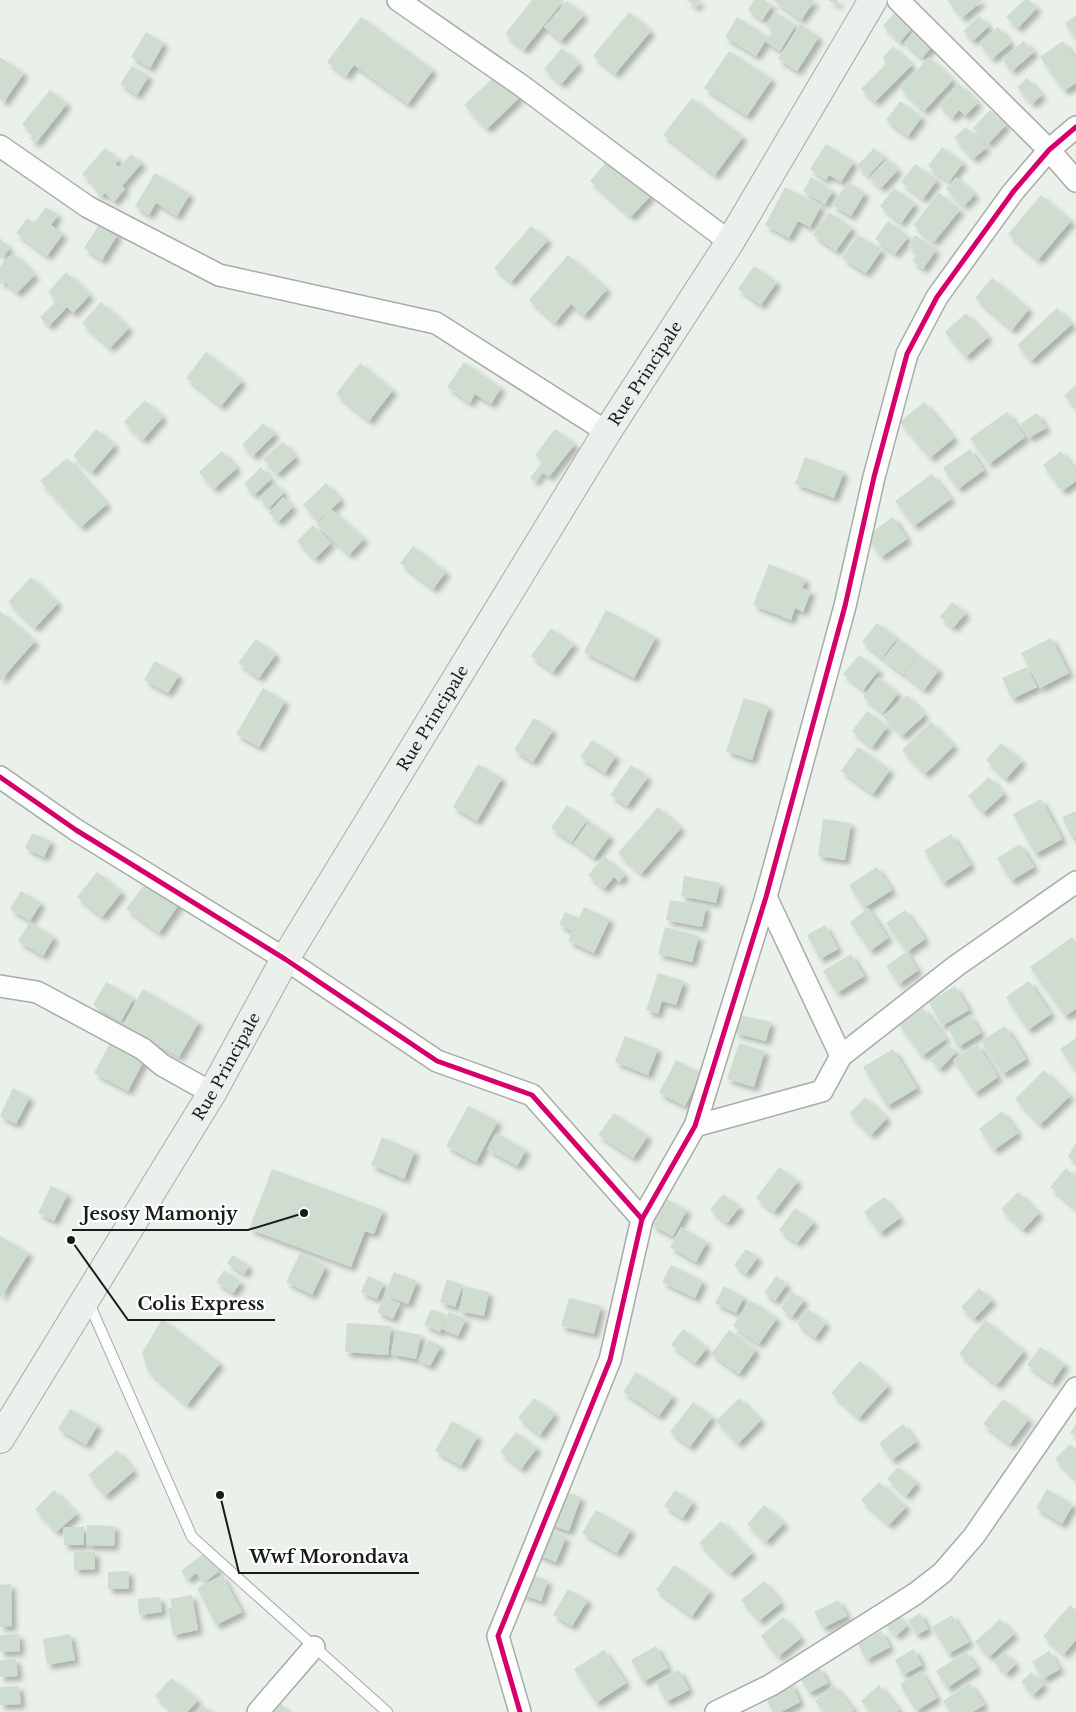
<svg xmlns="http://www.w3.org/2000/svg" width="1076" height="1712" viewBox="0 0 1076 1712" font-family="'Libre Baskerville',serif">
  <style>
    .building { fill: #cfddd0; filter: url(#shadow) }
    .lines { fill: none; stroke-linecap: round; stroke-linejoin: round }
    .service-casing { stroke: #a7aca8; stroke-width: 12 }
    .minor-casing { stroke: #a7aca8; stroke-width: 24 }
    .secondary-casing { stroke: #a7aca8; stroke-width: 30 }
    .service { stroke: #fcfdfc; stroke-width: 10 }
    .minor { stroke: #fcfdfc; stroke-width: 21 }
    .secondary { stroke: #ecf0ed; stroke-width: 28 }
    .cycleway-casing { stroke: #fff; stroke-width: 8 }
    .cycleway { stroke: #d6006c; stroke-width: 5 }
    .labels { text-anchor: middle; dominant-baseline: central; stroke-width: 4.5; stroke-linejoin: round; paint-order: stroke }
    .street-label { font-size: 16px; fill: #181d19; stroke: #fff }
    .leader { fill: none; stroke: #181d19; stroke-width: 2 }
    .callout-dot { fill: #181d19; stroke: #fff; stroke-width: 2 }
    .callout-label { font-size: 18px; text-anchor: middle; font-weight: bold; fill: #181d19; stroke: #fff; stroke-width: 4.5; stroke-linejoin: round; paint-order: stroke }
  </style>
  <defs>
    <filter id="shadow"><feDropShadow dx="4.5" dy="4.5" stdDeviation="2.5" flood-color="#0004"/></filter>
  </defs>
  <rect width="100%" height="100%" fill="#eaf0ea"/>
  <g class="building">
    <path d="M532,0H564L524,50L505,34Z"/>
    <path d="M686,0H701L696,7Z"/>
    <path d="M754,0H764L772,6L762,20L748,10Z"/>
    <path d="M773,0H815L801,20Z"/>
    <path d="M828,0H839L836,5Z"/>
    <path d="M947,0H983L962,18Z"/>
    <path d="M1024,0H1029L1037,8L1018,28L1006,17Z"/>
    <path d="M567,1L584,15L561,41L544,27Z"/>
    <path d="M629,12L651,31L615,74L593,56Z"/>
    <path d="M775,12L796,25L780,51L766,42L773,31L766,26Z"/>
    <path d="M894,13L912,28L900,42L883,26Z"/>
    <path d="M1076,15V40L1065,23Z"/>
    <path d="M979,16L989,26L973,41L963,31Z"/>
    <path d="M361,17L433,70L408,104L354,65L346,76L327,62Z"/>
    <path d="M737,17L768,37L756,56L725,37Z"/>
    <path d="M800,24L819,37L797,71L778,59Z"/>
    <path d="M998,27L1011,43L992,59L979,43Z"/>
    <path d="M915,29L934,44L922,58L904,43Z"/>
    <path d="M146,32L164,43L150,68L131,57Z"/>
    <path d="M1024,41L1034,52L1012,71L1002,59Z"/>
    <path d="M1063,41L1076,60V83L1064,91L1040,57Z"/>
    <path d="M893,46L912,65L875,102L861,89L886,64L883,57Z"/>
    <path d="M562,48L579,64L561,84L544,69Z"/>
    <path d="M729,51L772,79L747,116L704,88Z"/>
    <path d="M0,57L24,73L4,102L0,99Z"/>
    <path d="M929,57L953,80L924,111L900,88Z"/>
    <path d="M132,66L149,76L137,95L120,84Z"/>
    <path d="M498,73L520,97L487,129L464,105Z"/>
    <path d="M1027,78L1042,95L1032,104L1017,87Z"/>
    <path d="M959,84L978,103L965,116L959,110L952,118L939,105Z"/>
    <path d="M50,90L67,104L36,143L30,139L34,134L22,124Z"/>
    <path d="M692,98L743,137L715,175L663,135Z"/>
    <path d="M900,101L922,117L908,136L886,120Z"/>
    <path d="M990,110L1006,125L988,144L973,128Z"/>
    <path d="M966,127L986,148L973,159L954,138Z"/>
    <path d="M826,144L854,162L841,182L829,175L826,180L810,169Z"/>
    <path d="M942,147L963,163L949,182L928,166Z"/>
    <path d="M105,148L119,160L115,164L120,167L131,154L142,163L122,186L125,189L114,202L105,193L102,196L94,190L97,187L82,174Z"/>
    <path d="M874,148L885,158L868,176L857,166Z"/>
    <path d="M609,159L651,195L631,217L590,181Z"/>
    <path d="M887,159L898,170L881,188L869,178Z"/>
    <path d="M915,164L937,180L923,199L901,182Z"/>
    <path d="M155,173L190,194L177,216L156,203L149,215L135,206Z"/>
    <path d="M811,177L833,191L825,204L803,191Z"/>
    <path d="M956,177L975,194L964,206L946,189Z"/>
    <path d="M848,182L865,193L851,216L832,205Z"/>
    <path d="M785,187L821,206L810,227L798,221L789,238L765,225Z"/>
    <path d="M894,188L915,204L901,223L880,206Z"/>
    <path d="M939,193L960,210L934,242L913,225Z"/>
    <path d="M1041,195L1071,221L1038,260L1008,234Z"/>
    <path d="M46,207L58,215L51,225L63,234L47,256L16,233L27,218L34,223Z"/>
    <path d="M829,212L852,228L836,251L813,235Z"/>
    <path d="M888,221L908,237L895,254L875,239Z"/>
    <path d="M100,223L118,234L102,260L84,248Z"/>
    <path d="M531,226L548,240L511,282L494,268Z"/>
    <path d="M858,235L882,250L866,273L842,258Z"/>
    <path d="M915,235L936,250L923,269L912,261L918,253L908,246Z"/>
    <path d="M0,238L10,249L0,259Z"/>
    <path d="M13,253L35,275L17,293L4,281L0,285V266Z"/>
    <path d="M568,255L607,289L584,316L571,304L555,323L529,300Z"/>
    <path d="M754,266L777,282L761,305L738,289Z"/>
    <path d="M66,272L90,295L73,313L67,307L49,326L40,317L57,300L48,292Z"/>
    <path d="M992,278L1029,309L1012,330L975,298Z"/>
    <path d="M101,302L129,328L110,348L82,323Z"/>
    <path d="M1057,308L1072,324L1031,361L1017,345Z"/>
    <path d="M966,313L988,337L966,357L945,332Z"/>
    <path d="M206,352L242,381L221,406L186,378Z"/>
    <path d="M464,362L501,388L491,404L475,394L470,403L447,387Z"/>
    <path d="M360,363L393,390L369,421L336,394Z"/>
    <path d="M1076,385V408L1064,396Z"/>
    <path d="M145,400L163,417L143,440L124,422Z"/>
    <path d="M924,402L954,438L930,458L900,422Z"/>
    <path d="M1007,412L1025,437L989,464L970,438Z"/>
    <path d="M1037,413L1046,428L1029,438L1020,424Z"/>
    <path d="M263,423L275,434L253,456L242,445Z"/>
    <path d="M96,429L115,445L92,472L73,456Z"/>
    <path d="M555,429L575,444L549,477L542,472L535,482L530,478L543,461L535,455Z"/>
    <path d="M283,442L296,457L277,474L263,459Z"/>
    <path d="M970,449L984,470L958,489L943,468Z"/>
    <path d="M222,451L237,468L214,489L199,472Z"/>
    <path d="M1061,451L1076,471V481L1062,491L1043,465Z"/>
    <path d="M805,457L844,472L834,498L795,484Z"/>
    <path d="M67,458L107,504L81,527L40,481Z"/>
    <path d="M261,467L271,479L254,495L244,484Z"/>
    <path d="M932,474L951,499L914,526L895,501Z"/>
    <path d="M275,483L284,493L269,508L259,498Z"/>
    <path d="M326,483L341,500L318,521L303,505Z"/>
    <path d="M283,497L293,507L278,522L269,513Z"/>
    <path d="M331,509L364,539L349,555L317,525Z"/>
    <path d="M893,517L907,539L881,557L866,536Z"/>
    <path d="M313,525L331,543L315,559L297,541Z"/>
    <path d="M413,546L446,572L433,589L400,563Z"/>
    <path d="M769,564L806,579L802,588L811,591L803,612L795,608L791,620L753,605Z"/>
    <path d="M31,577L58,603L35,628L8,602Z"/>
    <path d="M952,602L966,613L953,628L940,617Z"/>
    <path d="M606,610L656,637L634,678L584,652Z"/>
    <path d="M0,611L35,641L0,681Z"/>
    <path d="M877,623L897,638L882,658L862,642Z"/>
    <path d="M551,628L574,644L553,672L531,656Z"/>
    <path d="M1051,638L1069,673L1040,688L1021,653Z"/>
    <path d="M256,639L276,654L259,678L238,663Z"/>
    <path d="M899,639L918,655L903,674L883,659Z"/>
    <path d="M859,655L879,670L863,690L843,674Z"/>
    <path d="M919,655L939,670L924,690L904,674Z"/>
    <path d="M155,661L179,675L168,693L144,680Z"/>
    <path d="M1027,667L1037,687L1012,699L1002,678Z"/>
    <path d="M878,677L898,693L883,713L863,697Z"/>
    <path d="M263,688L285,701L259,747L236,734Z"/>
    <path d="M907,695L925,715L902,736L883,716Z"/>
    <path d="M744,698L769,706L752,760L726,751Z"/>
    <path d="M867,711L887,727L872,747L852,731Z"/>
    <path d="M534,718L553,730L533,762L514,750Z"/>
    <path d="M931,722L954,746L925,774L902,750Z"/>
    <path d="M592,740L616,756L605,773L580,757Z"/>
    <path d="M1001,743L1022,761L1006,779L986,760Z"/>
    <path d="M858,747L890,770L873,794L841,771Z"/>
    <path d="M478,764L502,778L477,821L453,807Z"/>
    <path d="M631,765L648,777L627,806L610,795Z"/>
    <path d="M989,777L1004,794L983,813L968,796Z"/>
    <path d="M1041,799L1062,839L1035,854L1013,814Z"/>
    <path d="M567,805L587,820L572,842L551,828Z"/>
    <path d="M658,807L681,828L641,874L618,853Z"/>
    <path d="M1076,811V836L1072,838L1062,817Z"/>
    <path d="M823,819L851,823L845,860L818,856Z"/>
    <path d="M589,821L610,836L594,858L574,843Z"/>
    <path d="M32,833L51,841L44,857L25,848Z"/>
    <path d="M951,834L971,865L943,883L924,851Z"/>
    <path d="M1020,844L1034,867L1011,881L997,858Z"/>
    <path d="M604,856L625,875L619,882L614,877L604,889L588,875Z"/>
    <path d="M877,867L892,890L864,908L849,885Z"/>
    <path d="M97,872L122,892L102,917L77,897Z"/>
    <path d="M684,876L720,883L716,903L681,896Z"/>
    <path d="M148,880L180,903L159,933L126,909Z"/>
    <path d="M21,891L41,903L30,921L10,909Z"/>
    <path d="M670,900L706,906L702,927L666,920Z"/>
    <path d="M584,907L610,919L594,953L568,941L572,931L559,925L565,912L579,918Z"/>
    <path d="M868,908L888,938L870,951L850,922Z"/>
    <path d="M905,910L925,939L907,952L886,923Z"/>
    <path d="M30,922L54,937L43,956L18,941Z"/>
    <path d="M825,925L838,949L820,959L807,935Z"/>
    <path d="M665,927L699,936L692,962L658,954Z"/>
    <path d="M1072,937L1076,943V1009L1065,1016L1030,967Z"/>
    <path d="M906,952L918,970L899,984L886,966Z"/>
    <path d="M851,954L864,976L837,993L823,971Z"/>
    <path d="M658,973L684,981L676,1005L662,1001L658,1014L646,1010Z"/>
    <path d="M1029,981L1051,1014L1028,1030L1006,997Z"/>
    <path d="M106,982L134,998L121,1021L93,1005Z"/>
    <path d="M955,986L969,1010L942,1026L929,1002Z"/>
    <path d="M143,989L199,1022L179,1057L123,1025Z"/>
    <path d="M923,1008L946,1039L922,1056L899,1025Z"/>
    <path d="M740,1015L771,1022L766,1041L735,1033Z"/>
    <path d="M970,1015L981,1033L958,1047L948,1028Z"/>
    <path d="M1005,1026L1026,1059L1003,1074L981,1041Z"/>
    <path d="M625,1036L658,1049L648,1075L615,1062Z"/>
    <path d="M1076,1038V1071L1060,1049Z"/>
    <path d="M110,1043L144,1060L128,1091L94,1073Z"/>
    <path d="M739,1043L765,1051L754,1087L727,1079Z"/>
    <path d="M947,1044L956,1052L940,1069L931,1061Z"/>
    <path d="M977,1044L998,1077L975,1093L953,1060Z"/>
    <path d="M893,1049L917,1088L887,1106L863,1067Z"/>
    <path d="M676,1060L701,1073L685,1106L659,1093Z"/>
    <path d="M1044,1070L1070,1096L1040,1125L1015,1099Z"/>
    <path d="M13,1088L30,1097L16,1124L0,1116Z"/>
    <path d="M865,1097L887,1118L871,1135L849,1114Z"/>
    <path d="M468,1106L498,1121L476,1162L446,1146Z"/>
    <path d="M1002,1111L1018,1133L994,1150L979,1129Z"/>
    <path d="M614,1113L648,1136L633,1158L598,1135Z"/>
    <path d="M496,1133L526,1150L517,1166L487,1149Z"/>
    <path d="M382,1137L415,1151L404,1179L371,1165Z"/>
    <path d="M1076,1142V1162L1068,1157Z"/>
    <path d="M779,1167L798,1181L774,1212L756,1198Z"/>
    <path d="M1066,1168L1076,1177V1209L1050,1187Z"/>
    <path d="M272,1169L383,1210L374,1234L365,1231L351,1267L249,1229Z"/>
    <path d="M51,1186L68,1194L54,1221L38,1213Z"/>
    <path d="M1018,1192L1039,1213L1023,1230L1001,1209Z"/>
    <path d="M723,1194L740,1207L727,1223L710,1210Z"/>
    <path d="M884,1197L900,1218L880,1233L864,1212Z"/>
    <path d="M665,1198L687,1210L673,1236L651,1225Z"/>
    <path d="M795,1208L814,1222L797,1243L779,1230Z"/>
    <path d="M681,1227L707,1242L696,1262L670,1247Z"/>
    <path d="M0,1236L29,1253L0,1299Z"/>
    <path d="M746,1249L758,1257L746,1274L734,1265Z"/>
    <path d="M300,1253L326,1266L312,1295L286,1282Z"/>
    <path d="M233,1255L249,1266L244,1274L227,1263Z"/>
    <path d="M671,1265L703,1281L695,1298L662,1282Z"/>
    <path d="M224,1270L241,1282L233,1293L216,1282Z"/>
    <path d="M394,1272L417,1281L408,1304L384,1295Z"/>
    <path d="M368,1276L384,1283L377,1299L361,1292Z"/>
    <path d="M776,1276L787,1284L775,1301L764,1293Z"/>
    <path d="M447,1279L463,1285L455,1307L440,1302Z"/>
    <path d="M464,1286L489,1292L484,1316L459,1311Z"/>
    <path d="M724,1286L744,1297L736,1313L715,1303Z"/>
    <path d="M979,1288L992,1300L974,1319L961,1307Z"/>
    <path d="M792,1292L804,1300L792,1317L781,1308Z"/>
    <path d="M384,1296L400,1303L393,1319L377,1312Z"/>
    <path d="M569,1298L601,1306L594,1334L561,1326Z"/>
    <path d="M750,1300L777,1318L759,1344L733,1326Z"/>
    <path d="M431,1309L447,1315L440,1332L424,1325Z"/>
    <path d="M808,1309L826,1323L815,1338L797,1324Z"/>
    <path d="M449,1312L466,1319L458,1336L442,1329Z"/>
    <path d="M162,1319L220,1363L187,1405L148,1371L142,1353Z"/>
    <path d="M985,1320L1024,1351L997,1385L959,1354Z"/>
    <path d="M347,1323L391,1326L388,1355L345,1352Z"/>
    <path d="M683,1329L707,1348L695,1363L671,1345Z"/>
    <path d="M396,1330L421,1335L416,1359L391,1354Z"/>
    <path d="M729,1330L756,1350L739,1374L711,1354Z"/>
    <path d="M429,1340L441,1346L430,1366L418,1360Z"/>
    <path d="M1040,1347L1065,1364L1052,1383L1027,1365Z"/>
    <path d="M860,1361L888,1386L859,1418L831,1393Z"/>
    <path d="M636,1372L673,1396L659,1416L623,1392Z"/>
    <path d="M534,1398L555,1414L540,1435L518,1418Z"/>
    <path d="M739,1398L761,1420L738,1444L716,1421Z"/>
    <path d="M1003,1399L1029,1419L1010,1444L983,1424Z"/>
    <path d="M693,1402L712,1417L690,1447L670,1432Z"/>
    <path d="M70,1409L98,1425L86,1445L58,1429Z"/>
    <path d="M452,1421L478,1436L461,1466L435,1451Z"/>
    <path d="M903,1424L916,1442L892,1460L879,1443Z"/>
    <path d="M1076,1424V1436L1070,1433Z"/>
    <path d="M516,1432L537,1448L521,1469L500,1452Z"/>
    <path d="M1070,1444L1076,1449V1480L1055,1459Z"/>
    <path d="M117,1450L134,1471L105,1496L88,1475Z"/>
    <path d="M898,1467L917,1483L906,1496L887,1479Z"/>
    <path d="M879,1482L906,1507L889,1525L861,1500Z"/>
    <path d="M1047,1489L1073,1505L1062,1524L1036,1508Z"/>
    <path d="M54,1490L77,1514L56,1532L35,1509Z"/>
    <path d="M560,1490L581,1497L569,1531L548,1524Z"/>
    <path d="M675,1490L693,1502L683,1518L664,1506Z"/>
    <path d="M764,1505L784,1523L766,1542L747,1524Z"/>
    <path d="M596,1510L631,1530L617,1553L582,1533Z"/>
    <path d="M721,1521L752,1553L730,1574L699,1543Z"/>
    <path d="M87,1525L115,1526L114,1546L86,1545Z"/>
    <path d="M63,1527H84V1545H64Z"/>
    <path d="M545,1529L566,1537L556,1562L535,1554Z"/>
    <path d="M74,1552H95V1569L74,1570Z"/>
    <path d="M204,1553L219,1571L204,1583L196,1573L188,1580L181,1571Z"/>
    <path d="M674,1565L710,1591L692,1616L656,1590Z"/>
    <path d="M129,1571V1589H108V1572Z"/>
    <path d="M528,1573L548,1581L541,1601L520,1594Z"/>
    <path d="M222,1575L242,1612L216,1625L197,1588Z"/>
    <path d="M764,1581L781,1603L759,1621L741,1600Z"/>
    <path d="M11,1584L12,1626L0,1627V1585Z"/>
    <path d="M568,1589L588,1600L572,1626L553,1615Z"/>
    <path d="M192,1595L198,1630L173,1635L168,1608L172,1607L170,1599Z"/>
    <path d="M160,1597L162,1612L139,1615L138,1599Z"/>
    <path d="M838,1600L847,1616L823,1628L814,1612Z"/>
    <path d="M1070,1605L1076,1611V1640L1064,1654L1043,1636Z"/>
    <path d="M895,1613L907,1626L896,1636L884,1623Z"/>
    <path d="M920,1613L928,1629L916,1635L908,1620Z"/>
    <path d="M952,1615L969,1642L948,1654L932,1627Z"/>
    <path d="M783,1617L801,1638L778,1657L761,1636Z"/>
    <path d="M1000,1619L1014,1634L989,1657L975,1642Z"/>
    <path d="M881,1631L890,1647L866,1660L858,1644Z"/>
    <path d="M19,1634L20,1651L0,1652V1635Z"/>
    <path d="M70,1634L75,1660L47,1665L43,1639Z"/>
    <path d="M656,1646L668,1668L643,1682L631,1660Z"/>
    <path d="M914,1649L922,1665L903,1675L895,1660Z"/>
    <path d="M604,1650L626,1683L596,1703L574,1669Z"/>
    <path d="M1049,1651L1060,1669L1043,1679L1032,1662Z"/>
    <path d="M966,1652L977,1668L947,1688L936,1671Z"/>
    <path d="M1004,1652L1016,1664L1006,1674L994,1662Z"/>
    <path d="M16,1659L18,1676L0,1677V1660Z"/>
    <path d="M819,1667L828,1683L809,1693L800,1678Z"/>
    <path d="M679,1670L689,1690L666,1702L656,1682Z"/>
    <path d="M921,1671L937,1698L916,1711L900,1684Z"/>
    <path d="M1031,1672L1044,1685L1033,1695L1021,1682Z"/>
    <path d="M171,1678L198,1700L187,1712H173L155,1696Z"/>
    <path d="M791,1683L800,1702L781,1712H773L765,1697Z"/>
    <path d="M970,1683L984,1705L973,1712H950L943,1701Z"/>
    <path d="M834,1685L854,1710L851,1712H824L815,1701Z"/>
    <path d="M879,1685L899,1710L896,1712H870L861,1701Z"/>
    <path d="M19,1686L21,1704L0,1705V1687Z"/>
    <path d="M281,1704L289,1712H272Z"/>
    <path d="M203,1705L210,1712H196Z"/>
  </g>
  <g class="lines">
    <g class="service-casing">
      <path id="service" d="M88,1301L192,1537L387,1712"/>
    </g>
    <g class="minor-casing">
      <g id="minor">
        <path d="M398,0L522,86L730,242"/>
        <path d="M898,0L1049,150L1076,181"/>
        <path d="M0,146L88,207L219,275L436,323L607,432"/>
        <path d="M0,777L76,830L285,959L437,1061L532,1095L642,1219L610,1360L498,1636L520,1712"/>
        <path d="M766,897L841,1056"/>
        <path d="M0,986L37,992L143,1049L162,1065L212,1093"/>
        <path d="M695,1126L822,1091L841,1056L956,966L1076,882"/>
        <path d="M642,1219L695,1126L766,897L845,606L874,477L907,354L937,297L1013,192L1049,150L1076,127"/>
        <path d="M258,1712L314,1647"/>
        <path d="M716,1712L771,1685L915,1594L942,1573L974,1536L1076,1388"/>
      </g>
    </g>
    <g class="secondary-casing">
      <g id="secondary">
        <path id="s1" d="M0,1439L212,1093L285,959L607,432L730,242L873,0"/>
      </g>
    </g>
    <use href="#service" class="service"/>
    <use href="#minor" class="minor"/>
    <use href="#secondary" class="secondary"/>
    <g class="cycleway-casing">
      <g id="cycleway">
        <path d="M0,777L76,830L285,959L437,1061L532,1095L642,1219L610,1360L498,1636L520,1712"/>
        <path d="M642,1219L695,1126L766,897L845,606L874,477L907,354L937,297L1013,192L1049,150L1076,127"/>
      </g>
    </g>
    <use href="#cycleway" class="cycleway"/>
  </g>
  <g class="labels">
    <g class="street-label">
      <text stroke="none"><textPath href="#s1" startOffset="1246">Rue Principale</textPath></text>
      <text stroke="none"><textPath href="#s1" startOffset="841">Rue Principale</textPath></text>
      <text stroke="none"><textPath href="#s1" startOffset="436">Rue Principale</textPath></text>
    </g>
  </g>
  <path class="leader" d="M304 1213L248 1230H72M71 1240L128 1320H275M220 1495L239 1573H419"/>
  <g class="callout-dot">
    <circle cx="304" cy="1213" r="5"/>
    <circle cx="71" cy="1240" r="5"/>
    <circle cx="220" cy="1495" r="5"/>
  </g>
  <g class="callout-label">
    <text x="160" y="1220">Jesosy Mamonjy</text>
    <text x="201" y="1310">Colis Express</text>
    <text x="329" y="1563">Wwf Morondava</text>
  </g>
</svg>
